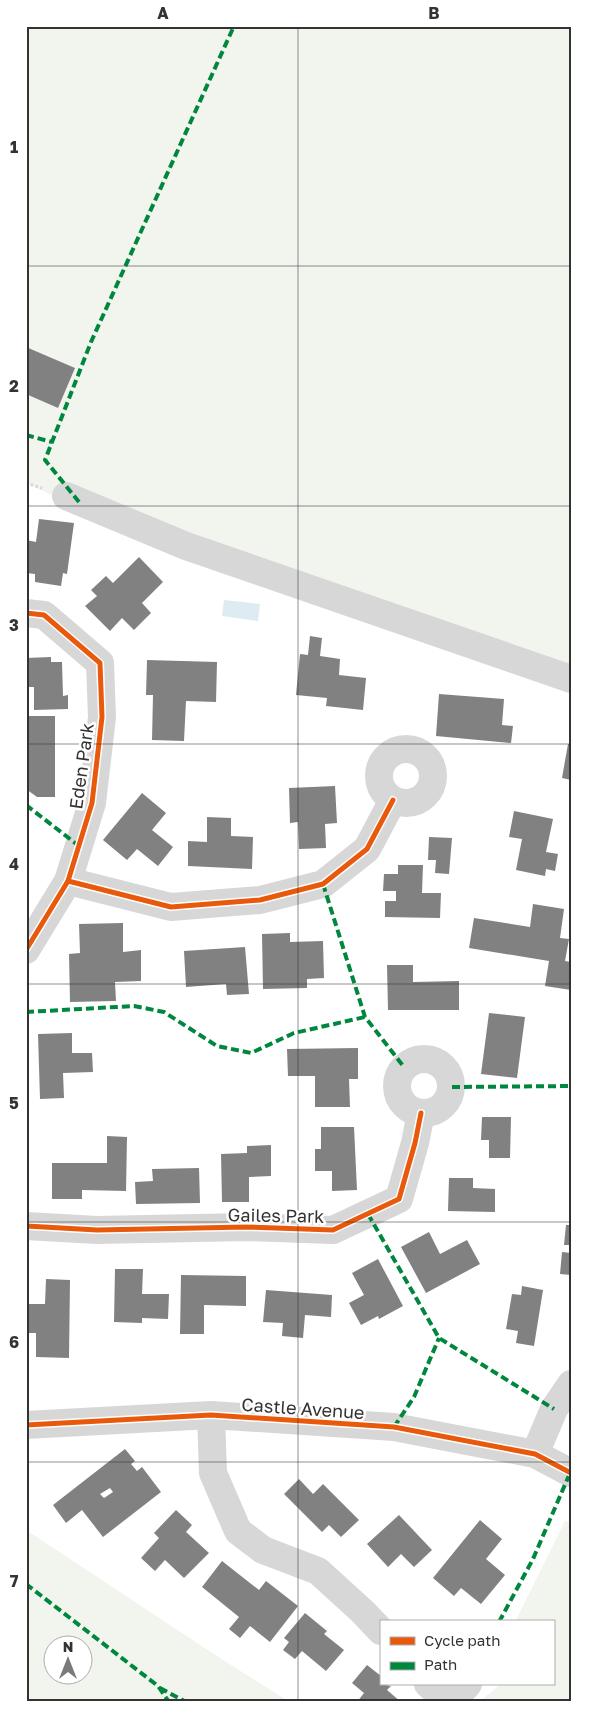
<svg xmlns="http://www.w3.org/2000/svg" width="597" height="1728" viewBox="0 0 597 1728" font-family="'Golos Text',sans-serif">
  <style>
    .green { fill: #f1f5ed; fill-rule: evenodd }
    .water { fill: #ddebf3 }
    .building { fill: #818181; fill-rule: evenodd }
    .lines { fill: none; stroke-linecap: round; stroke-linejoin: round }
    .path { stroke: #d6d6d6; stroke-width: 3; stroke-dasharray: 2.5 2.5; stroke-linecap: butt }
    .minor { stroke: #d7d7d7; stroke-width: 28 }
    .quiet { stroke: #00873e; stroke-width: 4; stroke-dasharray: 8 4; stroke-linecap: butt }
    .cycleway-casing { stroke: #fff; stroke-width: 8 }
    .cycleway { stroke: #e8590c; stroke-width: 5 }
    .grid { fill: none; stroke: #333; stroke-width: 1; stroke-opacity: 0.55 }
    .labels { text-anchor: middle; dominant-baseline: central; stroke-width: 5; stroke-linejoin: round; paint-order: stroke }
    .street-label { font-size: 18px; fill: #333; stroke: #fff }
    .neatline { fill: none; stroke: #333; stroke-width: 2 }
    .grid-label { font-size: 16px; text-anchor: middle; font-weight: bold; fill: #333 }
  </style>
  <rect width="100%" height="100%" fill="#fff"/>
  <g class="green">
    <path d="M26,26H571V687L65,501L26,483Z"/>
    <path d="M565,1521L571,1522V1702H479L501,1684H553V1622H515Z"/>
    <path d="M26,1530L223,1660L290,1702H26ZM52,1646H82V1676H52Z"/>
  </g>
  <path class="water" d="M224,600L260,604L258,621L222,616Z"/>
  <g class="building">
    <path d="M26,347L75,368L58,408L26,394Z"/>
    <path d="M39,519L74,523L67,574L63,573L61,586L35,582V574L26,573V540L36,542Z"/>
    <path d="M139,557L163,582L142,603L151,613L134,630L122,618L110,631L85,606L97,596L91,590L106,576L113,583Z"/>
    <path d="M310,636L322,638L320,656L340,659L339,675L366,678L363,710L326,706L327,698L296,695L300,654L308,655Z"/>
    <path d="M51,657V662H62L63,696L68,695V709L34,710V687H26V658Z"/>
    <path d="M147,660L217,662L216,702L186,701L184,741L152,740L153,695H146Z"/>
    <path d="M439,694L504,699L502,725L513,726L511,743L436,736Z"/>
    <path d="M26,716H55V797H37L26,789Z"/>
    <path d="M568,744H571V780L562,778Z"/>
    <path d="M335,786L337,823L325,824L326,848L299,849L298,822L290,823L289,788Z"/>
    <path d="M142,793L166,813L152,830L173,847L158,866L137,849L127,860L103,840Z"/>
    <path d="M514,811L553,819L546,852L558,854L555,871L546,869L545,876L516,870L522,839L509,837Z"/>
    <path d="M207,817L231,818V836L253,837L252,869L188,866V841L207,842Z"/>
    <path d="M429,837L452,838L449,874L435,873L436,860H428Z"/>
    <path d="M398,865H423L422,893H441L440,918L385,917V901H396V891H383L384,874H398Z"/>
    <path d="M533,904L564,909L560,938L569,939L565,961L571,962V990L545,986L549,961L469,948L474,918L530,927Z"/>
    <path d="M123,923V952L141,950V981L115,982L116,1001L70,1002L69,954L80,953L79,924Z"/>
    <path d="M290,933V942L323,941L324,978L307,979V988L263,989L262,934Z"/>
    <path d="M245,947L249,994L227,995L226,984L186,987L184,951Z"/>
    <path d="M387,965H413V982L459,981V1010H388Z"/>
    <path d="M489,1013L525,1017L517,1078L481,1074Z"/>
    <path d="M72,1033V1053H92L93,1072L63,1073L64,1098L40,1099L38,1034Z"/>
    <path d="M358,1048V1079H349L350,1107H315V1076H288L287,1049Z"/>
    <path d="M482,1117H511L510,1158H489V1140H481Z"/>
    <path d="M321,1127H354L357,1190L332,1191V1171H315V1149H321Z"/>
    <path d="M107,1136L127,1137L126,1191L82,1190V1199H52V1163H107Z"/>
    <path d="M271,1145V1176L249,1177V1202H222L221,1154L247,1153V1146Z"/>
    <path d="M199,1168L200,1203L136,1204L135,1182L153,1181L152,1169Z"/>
    <path d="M449,1178H473V1188L495,1189V1212L448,1211Z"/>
    <path d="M566,1225H571V1245H564Z"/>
    <path d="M429,1232L440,1254L467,1240L480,1264L426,1293L401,1247Z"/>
    <path d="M562,1252L571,1253V1275L560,1274Z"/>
    <path d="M378,1259L403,1306L379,1319L378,1316L361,1325L349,1303L364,1295L352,1273Z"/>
    <path d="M115,1269H143L142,1294H169L168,1319L142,1318V1323L114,1322Z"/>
    <path d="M181,1275L246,1276V1306L204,1305V1334H180Z"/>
    <path d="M46,1279L70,1280L69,1358L36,1357V1333H29V1304H45Z"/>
    <path d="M522,1286L543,1290L534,1346L516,1343L518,1331L506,1329L512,1294L521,1295Z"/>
    <path d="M266,1290L332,1295L331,1317L305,1315L303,1338L282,1336L283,1323L263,1322Z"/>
    <path d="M125,1449L135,1461L131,1464L137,1471L142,1467L161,1492L103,1537L82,1510L66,1523L53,1505ZM110,1488L113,1492L104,1498L100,1494Z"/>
    <path d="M299,1479L313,1494L323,1484L359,1520L341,1537L329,1525L322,1532L284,1494Z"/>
    <path d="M176,1510L192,1525L186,1532L209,1553L184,1578L165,1560L155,1571L141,1558L159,1538L154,1533Z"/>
    <path d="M399,1515L432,1550L414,1567L401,1554L388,1567L367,1544Z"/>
    <path d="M480,1520L502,1539L486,1559L505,1575L481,1604L461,1588L454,1596L433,1578Z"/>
    <path d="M222,1561L259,1590L266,1581L298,1606L270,1642L250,1626L240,1638L229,1629L239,1617L202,1587Z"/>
    <path d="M305,1613L327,1631L324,1634L344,1650L326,1671L302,1651L295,1659L283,1650L289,1642L284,1638Z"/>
    <path d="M367,1665L381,1676V1684L391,1686L387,1690L401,1702H357L364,1693L352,1683Z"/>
  </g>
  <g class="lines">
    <path class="path" d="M26,483L42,488"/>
    <g class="minor">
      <path d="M66,496L186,546L571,679"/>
      <path d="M26,613L44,615L100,663L102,717L92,803L68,881L26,950"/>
      <circle cx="406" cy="776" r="27"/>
      <path d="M68,881L171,907L260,900L323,884L367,849L393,800"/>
      <circle cx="424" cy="1086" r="27"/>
      <path d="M26,1226L97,1230L247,1227L333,1230L399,1199L415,1143L421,1113"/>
      <path d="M211,1415L213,1473L238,1531L263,1550L318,1571L363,1612L381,1631"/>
      <path d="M26,1425L211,1415L394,1427L535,1454L571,1473"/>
      <path d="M535,1454L554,1409L571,1384"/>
      <path d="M428,1684C439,1696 457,1698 468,1684"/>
    </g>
    <g class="quiet">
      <path d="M26,435L52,442"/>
      <path d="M79,502L45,460L91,342L234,26"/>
      <path d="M26,805L79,846"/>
      <path d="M323,884L365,1017L404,1067"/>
      <path d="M26,1012L134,1006L164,1012L217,1046L251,1053L294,1033L365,1017"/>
      <path d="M452,1087L571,1086"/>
      <path d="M368,1214L439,1338L554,1409"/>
      <path d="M394,1427L414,1397L439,1338"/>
      <path d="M26,1584L158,1686L169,1702"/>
      <path d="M499,1622L533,1559L570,1473"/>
      <path d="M160,1688L186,1702"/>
    </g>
    <g class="cycleway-casing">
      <g id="cycleway">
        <path d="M26,613L44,615L100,663L102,717L92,803L68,881L26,950"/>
        <path d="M68,881L171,907L260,900L323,884L367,849L393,800"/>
        <path d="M26,1226L97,1230L247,1227L333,1230L399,1199L415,1143L421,1113"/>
        <path d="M26,1425L211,1415L394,1427L535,1454L571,1473"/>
      </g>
    </g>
    <use href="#cycleway" class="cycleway"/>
  </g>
  <path class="grid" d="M298,26V1702M26,266H571M26,506H571M26,744H571M26,984H571M26,1222H571M26,1462H571"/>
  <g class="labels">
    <g class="street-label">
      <text transform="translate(81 766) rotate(-82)">Eden Park</text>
      <text transform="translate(276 1215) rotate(1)">Gailes Park</text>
      <text transform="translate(303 1408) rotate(4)">Castle Avenue</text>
    </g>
  </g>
  <rect width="597" height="1728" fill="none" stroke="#ffffff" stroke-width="55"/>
  <rect x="380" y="1620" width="175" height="65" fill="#ffffff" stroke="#adadad"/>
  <rect x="390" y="1637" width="25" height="8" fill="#e8590c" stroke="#adadad"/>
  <text x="424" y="1646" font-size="15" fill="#333333">Cycle path</text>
  <rect x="390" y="1662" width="25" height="8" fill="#00873e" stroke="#adadad"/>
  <text x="424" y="1670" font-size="15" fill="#333333">Path</text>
  <g transform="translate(68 1660)"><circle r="24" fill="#ffffff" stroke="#adadad"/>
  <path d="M0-4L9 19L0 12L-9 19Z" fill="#7a7a7a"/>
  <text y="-8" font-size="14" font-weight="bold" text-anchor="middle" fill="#333333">N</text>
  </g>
  <rect x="28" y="28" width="542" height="1672" class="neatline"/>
  <g class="grid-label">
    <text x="163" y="19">A</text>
    <text x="434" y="19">B</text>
    <text x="14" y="153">1</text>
    <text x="14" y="392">2</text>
    <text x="14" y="631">3</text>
    <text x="14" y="870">4</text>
    <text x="14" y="1109">5</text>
    <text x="14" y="1348">6</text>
    <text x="14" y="1587">7</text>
  </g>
</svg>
